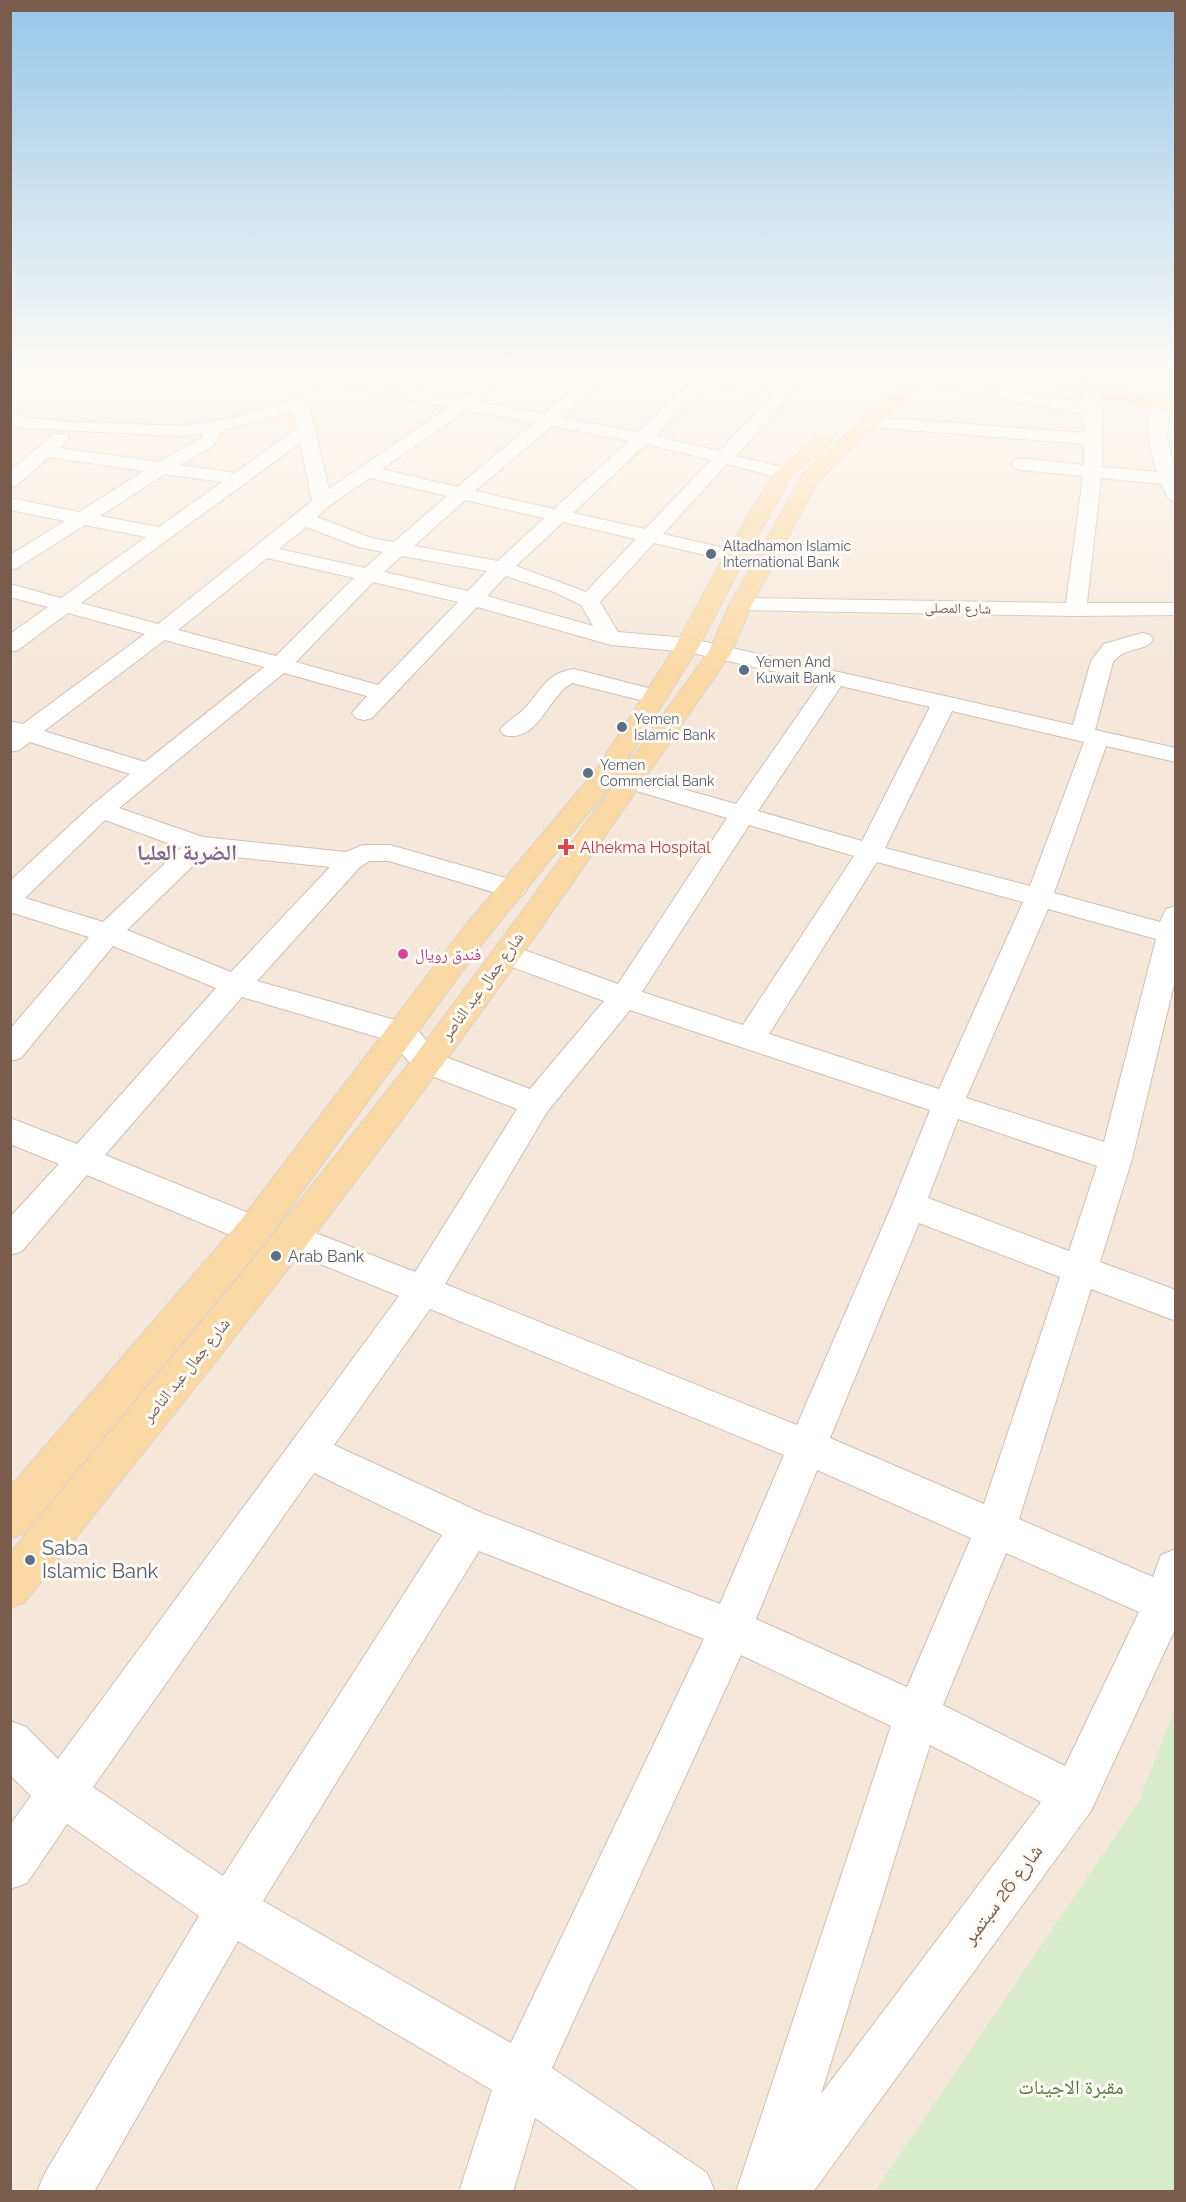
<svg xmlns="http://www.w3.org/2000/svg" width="1186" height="2202" viewBox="0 0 1186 2202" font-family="Raleway,'Noto Naskh Arabic',sans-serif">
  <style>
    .residential { fill: #f5e8da }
    .green { fill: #d8ecc9 }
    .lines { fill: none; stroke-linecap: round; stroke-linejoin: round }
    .stream { stroke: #a5d3da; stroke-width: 4 }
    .minor-casing { stroke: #d1beb0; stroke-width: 2 }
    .major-casing { stroke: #dad1cd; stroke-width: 2 }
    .minor { fill: #fff; fill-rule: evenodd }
    .major { fill: #fbd9a5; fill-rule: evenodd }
    .service-dot { fill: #5c6f8a; stroke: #fffaf3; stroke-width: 2 }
    .health-dot { fill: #e0444e; stroke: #fffaf3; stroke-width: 2 }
    .hotel-dot { fill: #d1479c; stroke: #fffaf3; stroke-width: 2 }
    .labels { text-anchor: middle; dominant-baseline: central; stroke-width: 6; stroke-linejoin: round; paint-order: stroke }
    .far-service-label { font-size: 14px; fill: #4e5e75; stroke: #fffaf3; text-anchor: start }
    .far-street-label { font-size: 14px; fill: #7a5c4d; stroke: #fffaf3 }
    .health-label { font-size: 16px; fill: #be3a42; stroke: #fffaf3; text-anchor: start }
    .hotel-label { font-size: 16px; fill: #b23c85; stroke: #fffaf3; text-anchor: start }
    .street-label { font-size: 16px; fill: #7a5c4d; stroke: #fffaf3 }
    .service-label { font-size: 16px; fill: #4e5e75; stroke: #fffaf3; text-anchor: start }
    .near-service-label { font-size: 20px; fill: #4e5e75; stroke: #fffaf3; text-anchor: start }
    .near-street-label { font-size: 20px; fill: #7a5c4d; stroke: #fffaf3 }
    .near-park-label { font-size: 20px; fill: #537a41; stroke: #fffaf3 }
    .district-label { font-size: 22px; font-weight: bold; fill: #846695; stroke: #fffaf3 }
  </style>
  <rect width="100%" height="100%" fill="#fdf6ec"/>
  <rect class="residential" x="11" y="370" width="1164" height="1821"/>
  <path class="green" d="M1175,1709V2191H875L1139,1801Z"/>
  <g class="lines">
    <path class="stream" d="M1027,370L1123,391"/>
    <g class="minor-casing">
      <g id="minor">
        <path d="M498,370H516L478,402L544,414L598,370H616L562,418L638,432L692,382L647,373L645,370H679L701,374L705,370H723L717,377L765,386L767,390L759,395L708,385L655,436L719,451L797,370H814L736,456L791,469L793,473L791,477L784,479L727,464L663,534L742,552L745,556L742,560L735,562L654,543L600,602L618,632L688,638L1073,725L1091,661L1104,644L1142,633L1150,635L1153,640C1145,652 1126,646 1113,662L1095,730L1176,748V762L1106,746L1054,893L1160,922L1166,909L1176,906V976L1132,1159L1100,1262L1176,1290V1321L1091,1289L1019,1519L1153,1577L1161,1555L1176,1549V1627L1091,1811L813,2192H736L891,1726L741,1655L552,2068L707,2173L715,2192H641L535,2118L513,2192H459L492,2090L238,1941L94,2192H37L45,2173L199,1916L67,1824L27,1883L10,1889V1825L31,1796L10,1775V1721L26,1727L58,1759L399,1296L281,1248L276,1238L281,1228L293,1224L415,1272L517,1109L416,1070L391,1041L242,997L105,1155L266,1220L271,1230L266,1240L254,1244L242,1240L87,1175L22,1251L10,1255V1217L59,1164L10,1144V1118L77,1144L216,988L113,946L21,1058L10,1061V1029L89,937L10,912V881L92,805L130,774L30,742L19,750L10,752V721L23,724L145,634L68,613L18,650L10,652V634L48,607L10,597V584L61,598L146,537L85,525L17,568L10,570V555L65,521L10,510V498L79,512L144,471L49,457L17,485L10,487V471L54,434H66L69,438L60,448L159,462L201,438L204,433L181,436L23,428L10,424V412L26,418L72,422L181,426L229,419L294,399L317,388L323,389L325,393L309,405L329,489L449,407L332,385L330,381L332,377L338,376L461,399ZM467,410L534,423L457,487L382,469ZM293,411L297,428L235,473L180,465L214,445L223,430ZM552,426L629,441L554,509L475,491ZM300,443L312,501L158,624L81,603ZM646,444L711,460L645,529L573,513ZM165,474L222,482L159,527L100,516ZM370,478L447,496L394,542L371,538L317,517L329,506ZM465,500L544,518L498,561L414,546ZM563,522L636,539L586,592L516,566ZM306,527L359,547L383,552L365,568L279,549ZM402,556L487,571L468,591L384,572ZM267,558L354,578L276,656L178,630ZM506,576L554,592L581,605L593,626L487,596ZM373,582L458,602L378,685L296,662ZM477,607L611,645L688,652L821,682L736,804L629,774L620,776L617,781L620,786L727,818L618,984L516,947L506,944L496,947L492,954L496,961L604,1001L530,1089L438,1054L413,1025L257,981L360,867L369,861H389L513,898L523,895L527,889L523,883L390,845H363L346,852L203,837L119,808L284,673L367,696L352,713L356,718L364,720L372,718ZM165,640L264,667L145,762L44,731ZM841,686L930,707L862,841L758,811ZM952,711L1084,742L1030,886L885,848ZM105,820L181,848L103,922L25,898ZM749,825L854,856L743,1025L642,992ZM205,854L330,867L231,972L127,930ZM877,862L1023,902L939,1089L769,1034ZM1048,909L1156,939L1104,1142L966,1098ZM630,1010L930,1110L892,1205L797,1425L445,1284L547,1112ZM958,1119L1097,1166L1069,1251L928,1198ZM919,1223L1060,1277L984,1504L830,1438ZM430,1309L784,1455L720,1604L482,1513L334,1445ZM817,1470L971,1538L907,1687L756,1619ZM314,1473L442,1535L223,1876L93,1787ZM479,1551L704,1639L511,2043L263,1901ZM1006,1553L1139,1612L1065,1766L943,1705ZM930,1745L1041,1802L821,2094Z"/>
        <path d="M1089,370H1105L1096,388L1102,409V467L1157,472C1150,451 1142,420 1155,400H1167L1170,404L1167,439L1176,473V501L1169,499L1161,484L1101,478L1087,603H1176V615L1076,616L741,610L733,609L730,604L733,599L741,598L1066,603L1083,476L1021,470L1014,468L1012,464L1014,460L1021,458L1084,465V444L871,427L865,426L862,422L865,418L871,417L1084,433L1083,413L916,384L908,379L916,374L1082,402L1080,388Z"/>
        <path d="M574,669L664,692L668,697L664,702L656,704L572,683C548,696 538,744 504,735L500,730C506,722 515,717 522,711C542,692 543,674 574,669Z"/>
      </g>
    </g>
    <g class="major-casing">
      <g id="major">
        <path d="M916,370H935L818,481L752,604L732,652C635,792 539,934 438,1071C305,1252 164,1426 25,1602L10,1608V1553L259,1252L414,1057L527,905L709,651L730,604L803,474Z"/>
        <path d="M980,370H1015L1176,401V412L989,375L983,374Z"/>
        <path d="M824,435L831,437L833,441L792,476L746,556L700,645L615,780L485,940L267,1240L25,1533L10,1539V1487L241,1220L465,926L596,770L676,645L724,556L774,473L817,437Z"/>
      </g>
    </g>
    <use href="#minor" class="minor"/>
    <use href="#major" class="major"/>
  </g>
  <linearGradient id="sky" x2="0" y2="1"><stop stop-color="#97c7e8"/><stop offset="0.55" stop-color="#fefbf6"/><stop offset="1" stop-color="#fefbf6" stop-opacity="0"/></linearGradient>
  <rect width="1186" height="678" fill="url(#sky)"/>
  <g class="service-dot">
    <circle cx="711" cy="554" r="6"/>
    <circle cx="744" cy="670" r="6"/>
    <circle cx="622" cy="727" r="6"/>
    <circle cx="588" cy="773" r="6"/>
    <circle cx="276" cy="1256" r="6"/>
    <circle cx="30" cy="1560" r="6"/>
  </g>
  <path class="health-dot" d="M563 838h6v6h6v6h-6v6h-6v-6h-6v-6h6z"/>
  <circle class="hotel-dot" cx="403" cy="954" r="6"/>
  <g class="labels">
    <g class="far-service-label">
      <text x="723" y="546">Altadhamon Islamic<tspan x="723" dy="16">International Bank</tspan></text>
      <text x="756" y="662">Yemen And<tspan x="756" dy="16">Kuwait Bank</tspan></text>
      <text x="634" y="719">Yemen<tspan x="634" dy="16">Islamic Bank</tspan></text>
      <text x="600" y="765">Yemen<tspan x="600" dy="16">Commercial Bank</tspan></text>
    </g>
    <g class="far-street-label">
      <text transform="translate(958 608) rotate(1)">شارع المصلى</text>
    </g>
    <g class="health-label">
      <text x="580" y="847">Alhekma Hospital</text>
    </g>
    <g class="hotel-label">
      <text x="415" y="954">فندق رويال</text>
    </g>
    <g class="street-label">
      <text transform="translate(482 986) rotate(-54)">شارع جمال عبد الناصر</text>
      <text transform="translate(186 1370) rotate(-51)">شارع جمال عبد الناصر</text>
    </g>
    <g class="service-label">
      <text x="288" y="1256">Arab Bank</text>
    </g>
    <g class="near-service-label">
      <text x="42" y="1548">Saba<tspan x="42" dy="23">Islamic Bank</tspan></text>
    </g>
    <g class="near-street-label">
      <text transform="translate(1002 1894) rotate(-53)">شارع 26 سبتمبر</text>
    </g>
    <g class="near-park-label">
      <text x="1071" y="2087">مقبرة الاجينات</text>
    </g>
    <g class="district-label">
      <text x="187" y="852">الضربة العليا</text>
    </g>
  </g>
  <rect width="1186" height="2202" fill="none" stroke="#7a5c4d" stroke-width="24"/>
</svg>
